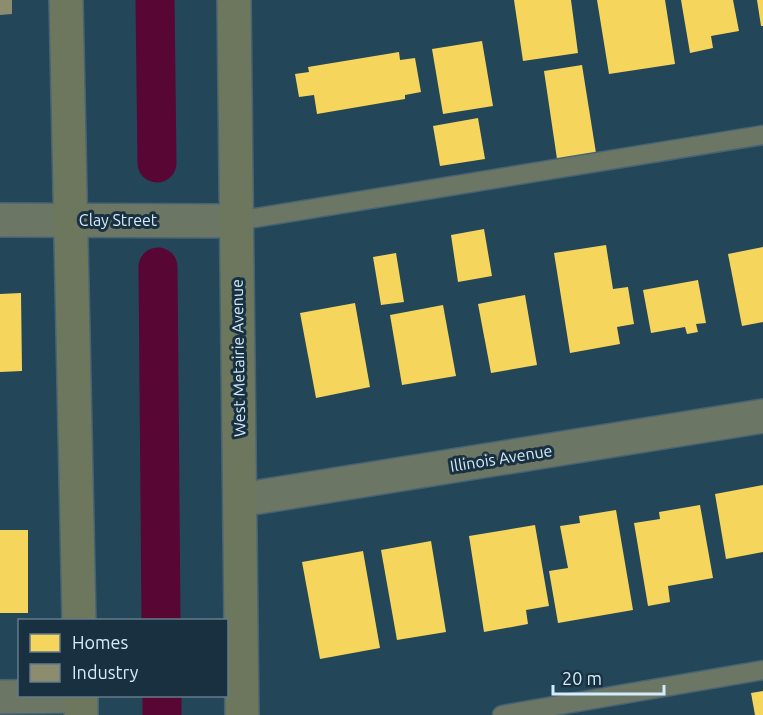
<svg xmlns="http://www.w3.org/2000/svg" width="763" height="715" viewBox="0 0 763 715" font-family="Ubuntu,sans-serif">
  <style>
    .homes { fill: #f6d55c }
    .industry { fill: #8c8c6e }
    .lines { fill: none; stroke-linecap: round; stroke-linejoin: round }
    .canal { stroke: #580633; stroke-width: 39 }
    .service-casing { stroke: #476272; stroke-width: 21 }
    .minor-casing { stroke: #476272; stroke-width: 36 }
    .secondary-casing { stroke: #476272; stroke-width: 36 }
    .service { stroke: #6b7664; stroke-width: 18 }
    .minor { stroke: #6b7664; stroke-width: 33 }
    .secondary { stroke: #6c775e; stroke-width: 33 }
    .labels { text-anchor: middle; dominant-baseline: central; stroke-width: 6; stroke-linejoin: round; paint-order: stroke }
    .street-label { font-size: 16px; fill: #d3ebfb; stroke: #183040 }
  </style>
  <rect width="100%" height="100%" fill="#234659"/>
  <g class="homes">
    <path d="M514,0H571L578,53L523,61Z"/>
    <path d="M597,0H665L675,64L609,74Z"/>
    <path d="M681,0H733L739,31L711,36L713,48L690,53Z"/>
    <path d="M757,0H763V26H761Z"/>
    <path d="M482,41L493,106L443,114L432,49Z"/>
    <path d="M399,52L400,60L415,58L421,92L405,95V99L317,114L314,95L299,97L295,74L309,72L308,67Z"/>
    <path d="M582,65L596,153L557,159L544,71Z"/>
    <path d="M478,118L485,159L440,166L433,126Z"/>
    <path d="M484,229L492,276L458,282L451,235Z"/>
    <path d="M606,245L613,289L628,287L634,324L617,327L620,344L570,353L554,253Z"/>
    <path d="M763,247V322L742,326L728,254Z"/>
    <path d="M396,253L404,302L381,305L373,257Z"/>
    <path d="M698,280L706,323L696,324L698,332L687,334L685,327L651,333L643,290Z"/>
    <path d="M21,293L22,371L0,372V294Z"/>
    <path d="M525,295L537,365L491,373L478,304Z"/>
    <path d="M355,303L370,387L316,398L300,313Z"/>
    <path d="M443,305L456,376L402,385L390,315Z"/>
    <path d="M763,485V552L726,559L715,494Z"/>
    <path d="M700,505L713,578L668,586L670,602L648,606L634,523L660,519L659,512Z"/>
    <path d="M616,510L633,610L558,623L549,571L568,568L560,526L580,523L579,516Z"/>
    <path d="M535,525L549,606L526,610L528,624L484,632L469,536Z"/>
    <rect x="0" y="530" width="28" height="83"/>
    <path d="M431,541L446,632L397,640L381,550Z"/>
    <path d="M363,551L380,648L320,659L302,562Z"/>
    <path d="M763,691V715H755L751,693Z"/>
  </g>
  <path class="industry" d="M0,0H12V14L0,15Z"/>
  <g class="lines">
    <g class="canal">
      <path d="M155,0L157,163"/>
      <path d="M158,267L161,620"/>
      <path d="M162,696V715"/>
    </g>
    <g class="service-casing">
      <g id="service">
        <path d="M236,221L763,135"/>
        <path d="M502,715L763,670"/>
      </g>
    </g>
    <g class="minor-casing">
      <g id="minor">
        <path d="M0,220L236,221"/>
        <path d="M240,500L763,416"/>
        <path d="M0,697L81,696"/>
      </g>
    </g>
    <g class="secondary-casing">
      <g id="secondary">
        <path d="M66,0L79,620"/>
        <path d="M234,0L242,715"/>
        <path d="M81,696V715"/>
      </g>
    </g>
    <use href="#service" class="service"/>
    <use href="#minor" class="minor"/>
    <use href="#secondary" class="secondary"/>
  </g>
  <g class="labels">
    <g class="street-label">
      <text x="118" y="220">Clay Street</text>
      <text transform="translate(238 358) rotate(-91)">West Metairie Avenue</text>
      <text transform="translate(501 458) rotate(-9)">Illinois Avenue</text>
    </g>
  </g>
  <rect x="18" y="619" width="210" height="78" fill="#183040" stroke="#637b8b" stroke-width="1.5"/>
  <rect x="30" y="634" width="30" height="18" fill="#f6d55c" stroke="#637b8b" stroke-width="1.5"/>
  <text x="72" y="649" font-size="18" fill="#d3ebfb">Homes</text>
  <rect x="30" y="664" width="30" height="18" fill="#8c8c6e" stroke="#637b8b" stroke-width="1.5"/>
  <text x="72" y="679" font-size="18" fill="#d3ebfb">Industry</text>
  <path d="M553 685v9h111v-9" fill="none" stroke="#d3ebfb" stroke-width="3"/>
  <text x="562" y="685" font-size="18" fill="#d3ebfb" stroke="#183040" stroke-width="4.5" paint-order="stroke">20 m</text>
</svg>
